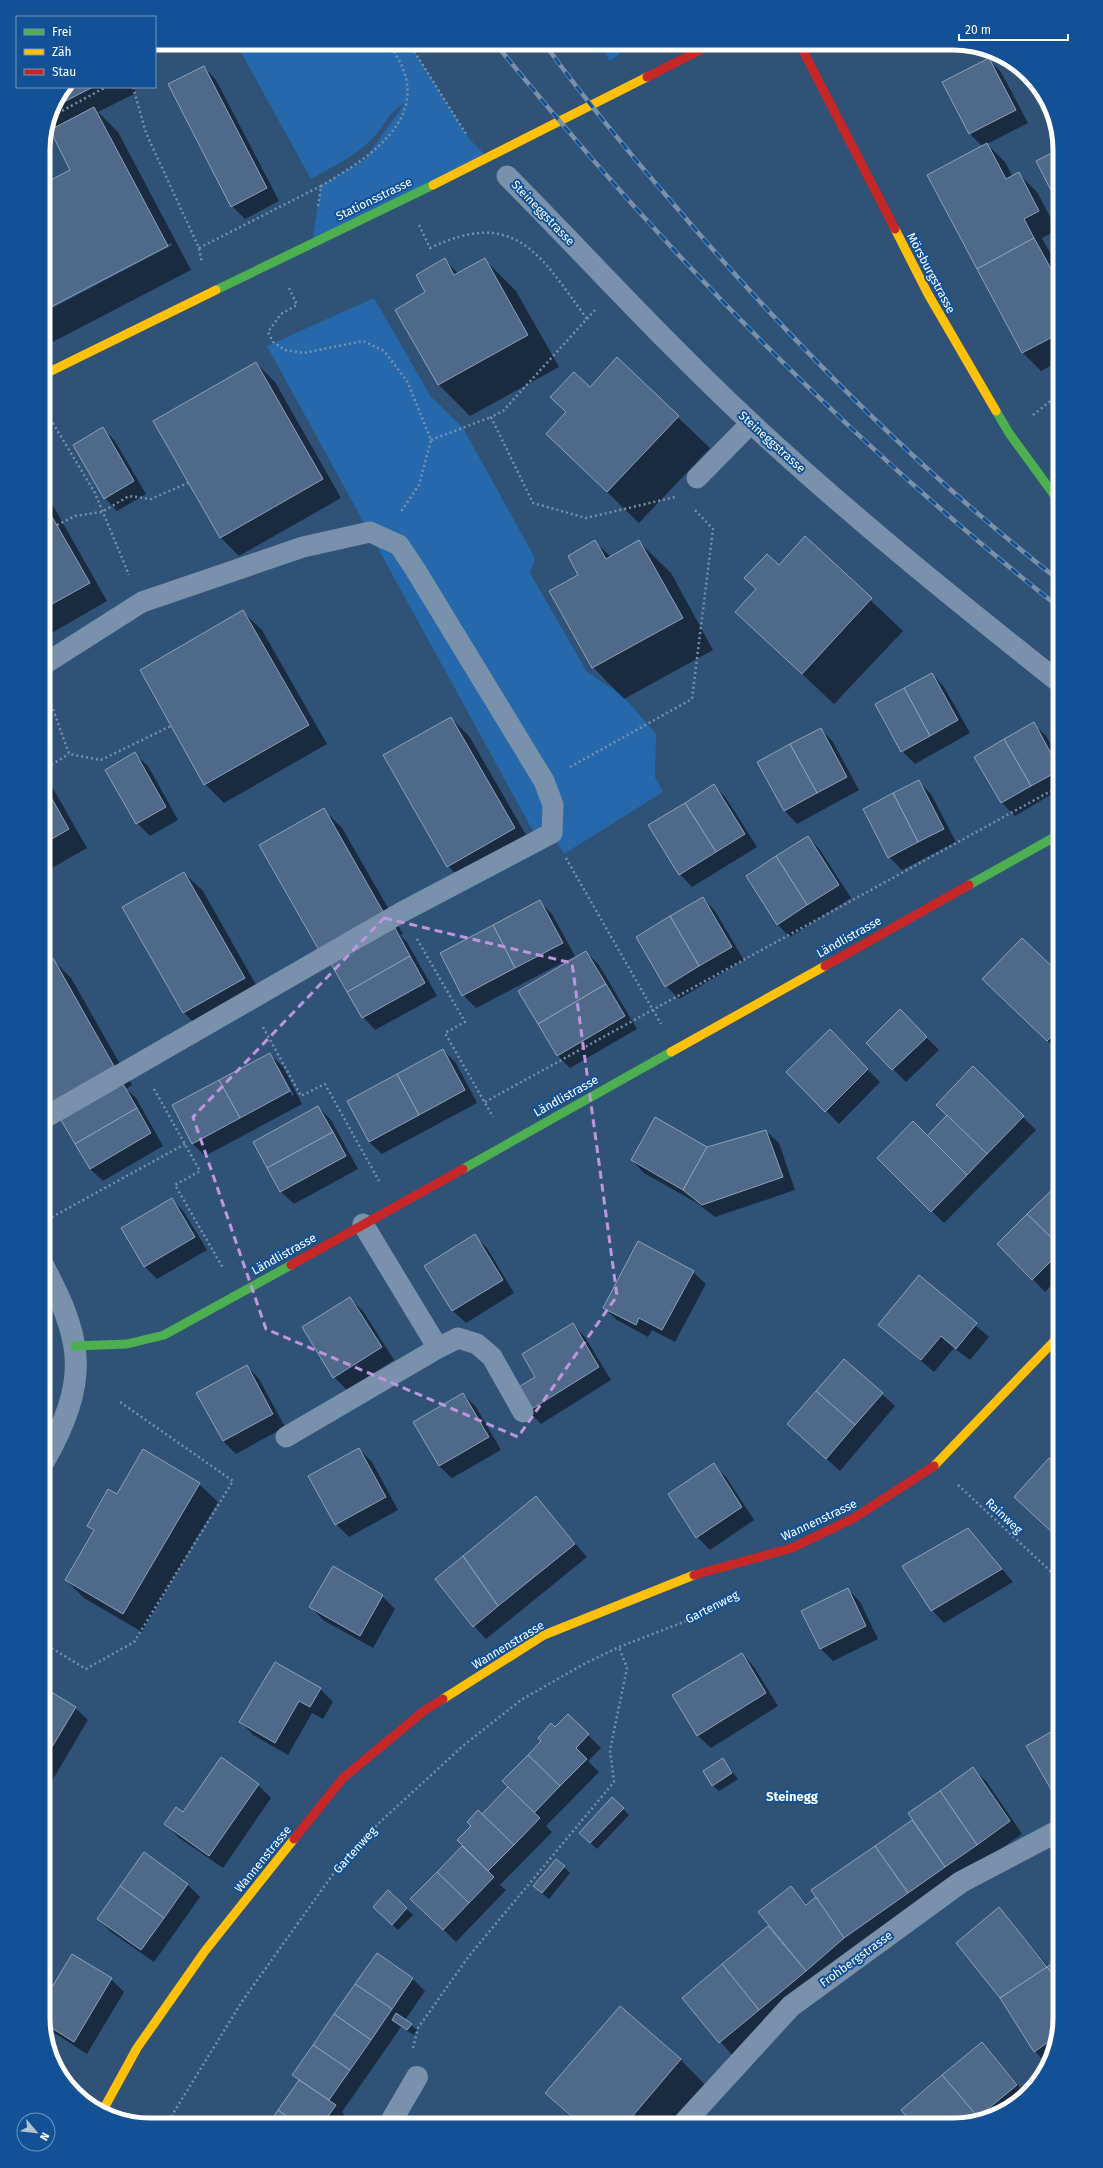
<svg xmlns="http://www.w3.org/2000/svg" width="1103" height="2168" viewBox="0 0 1103 2168" font-family="'Fira Sans',sans-serif">
  <style>
    .green { fill: #2668ac }
    .shadow { fill: #0007; fill-rule: evenodd }
    .building { fill: #4f6a88; stroke: #8ea2b7 }
    .lines { fill: none; stroke-linecap: round; stroke-linejoin: round }
    .path { stroke: #7991aa; stroke-width: 2.5; stroke-dasharray: 2 3; stroke-linecap: butt }
    .lane { stroke: #7991aa; stroke-width: 21 }
    .street { stroke: #7991aa; stroke-width: 22 }
    .fast { stroke: #4caf50; stroke-width: 9 }
    .slow { stroke: #ffc107; stroke-width: 9 }
    .jam { stroke: #c62828; stroke-width: 9 }
    .rail-casing { stroke: #7b91a9; stroke-width: 4.5 }
    .rail { stroke: #125195; stroke-width: 3; stroke-dasharray: 9; stroke-linecap: butt }
    .marked { fill: none; stroke: #bd96df; stroke-width: 3; stroke-dasharray: 8 5; stroke-linejoin: round }
    .labels { text-anchor: middle; dominant-baseline: central; stroke-width: 4; stroke-linejoin: round; paint-order: stroke }
    .street-label { font-size: 12px; fill: #fff; stroke: #125195 }
    .neighbourhood-label { font-size: 13px; font-weight: bold; fill: #fff; stroke: #125195 }
    .rim { fill: none; stroke: #fff; stroke-width: 5 }
  </style>
  <rect width="100%" height="100%" fill="#305277"/>
  <g class="green">
    <path d="M236,43H409L470,140L488,158L312,242L321,186L365,159L405,103C386,114 386,125 372,139C355,156 332,167 311,179Z"/>
    <path d="M599,43H634L610,61Z"/>
    <path d="M374,298L431,397L463,428L535,558L530,573L587,672L623,696L656,734L655,777L663,792L564,854L552,833L538,840L267,346Z"/>
  </g>
  <g class="shadow">
    <path d="M988,59L1001,72L1028,123L987,144L1005,162L1013,177L1019,174L1037,192L1057,230L1042,238L1060,271V361L1041,371L1022,352L982,146L970,134L943,82Z"/>
    <path d="M204,67L216,80L279,201L245,219L232,206Z"/>
    <path d="M66,87H133L136,93L98,112L118,132L191,270L43,347V313L172,245L171,243L43,310L72,170L53,135L44,140L51,109Z"/>
    <path d="M445,260L459,274L485,260L516,291L559,367L470,416L439,385L396,310L427,293Z"/>
    <path d="M617,359L710,448L639,523L547,434Z"/>
    <path d="M256,363L275,382L341,498L239,556L220,537Z"/>
    <path d="M103,429L115,441L146,494L117,511L105,498Z"/>
    <path d="M43,488L107,601L43,638Z"/>
    <path d="M805,538L903,631L834,704L736,612L757,590L745,578L779,566Z"/>
    <path d="M595,542L611,557L639,542L671,573L713,650L624,699L593,667L580,575Z"/>
    <path d="M243,612L262,630L327,744L224,803L205,784Z"/>
    <path d="M932,674L944,687L970,733L915,764L902,751Z"/>
    <path d="M451,718L469,736L533,847L467,885L448,866Z"/>
    <path d="M1033,723L1046,736L1060,760V789L1015,816L1002,803L976,757Z"/>
    <path d="M821,729L833,742L859,790L797,824L785,811L759,763Z"/>
    <path d="M135,754L148,766L178,820L150,836L137,823Z"/>
    <path d="M43,771L87,848L43,873Z"/>
    <path d="M918,781L931,794L956,842L902,870L889,857Z"/>
    <path d="M714,786L726,798L757,847L692,887L680,874Z"/>
    <path d="M323,809L342,828L403,934L400,935L407,942L437,996L375,1030L363,1017Z"/>
    <path d="M808,837L820,850L851,898L790,937L777,924Z"/>
    <path d="M184,873L203,891L263,997L203,1031L184,1013L124,907Z"/>
    <path d="M703,898L715,911L744,960L679,999L666,986Z"/>
    <path d="M540,902L552,914L575,956L476,1008L463,995Z"/>
    <path d="M586,952L599,965L637,1029L570,1068L558,1056L520,991Z"/>
    <path d="M53,960L71,978L132,1085L126,1089L136,1098L163,1146L103,1181L90,1169Z"/>
    <path d="M1060,975V1053L996,991Z"/>
    <path d="M900,1011L939,1050L906,1082L867,1043Z"/>
    <path d="M830,1031L880,1082L839,1124L788,1072Z"/>
    <path d="M443,1050L456,1063L477,1103L382,1154L369,1142Z"/>
    <path d="M270,1054L283,1067L302,1104L205,1156L192,1143ZM277,1068H279L294,1095L292,1096Z"/>
    <path d="M973,1068L1036,1130L944,1223L879,1158L927,1137L948,1115Z"/>
    <path d="M318,1107L331,1120L358,1169L294,1204L281,1192L254,1142Z"/>
    <path d="M766,1131L779,1143L795,1190L715,1217L697,1203L644,1173L632,1160L707,1148Z"/>
    <path d="M1060,1185V1277L1045,1292L999,1244Z"/>
    <path d="M172,1199L184,1212L207,1250L157,1279L145,1267Z"/>
    <path d="M474,1236L487,1248L514,1293L466,1323L453,1311L426,1266Z"/>
    <path d="M693,1272L706,1284L675,1342L652,1330L648,1337L617,1320L604,1308Z"/>
    <path d="M919,1277L989,1337L970,1360L954,1348L934,1372L880,1325Z"/>
    <path d="M350,1298L363,1311L394,1360L347,1390L334,1377Z"/>
    <path d="M573,1325L585,1337L611,1380L541,1424L528,1411L537,1377Z"/>
    <path d="M844,1360L895,1406L840,1471L788,1424Z"/>
    <path d="M247,1366L259,1379L285,1427L236,1454L223,1441L198,1393Z"/>
    <path d="M463,1394L476,1407L501,1450L452,1478L439,1466Z"/>
    <path d="M359,1449L372,1462L398,1510L349,1537L336,1524Z"/>
    <path d="M713,1465L726,1477L754,1520L710,1550L697,1537Z"/>
    <path d="M1060,1470V1539L1028,1509Z"/>
    <path d="M199,1484L218,1502L142,1632L84,1598L66,1580L94,1532L88,1525L118,1495Z"/>
    <path d="M536,1498L587,1557L486,1639L474,1626Z"/>
    <path d="M968,1529L1013,1582L944,1623L932,1610Z"/>
    <path d="M848,1589L860,1602L878,1639L833,1661L821,1649L803,1611Z"/>
    <path d="M382,1596L395,1609L373,1648L323,1620L311,1607Z"/>
    <path d="M742,1654L754,1667L778,1706L711,1748L698,1736L674,1696Z"/>
    <path d="M275,1663L320,1689L333,1702L323,1719L312,1713L288,1755L253,1735L241,1722Z"/>
    <path d="M43,1688L75,1708L88,1720L43,1796Z"/>
    <path d="M568,1715L601,1748L588,1761L599,1772L546,1826L552,1832L500,1885L506,1890L456,1942L412,1899L464,1846L482,1815L509,1787L543,1741Z"/>
    <path d="M1060,1728V1800L1028,1746Z"/>
    <path d="M221,1759L258,1785L271,1798L223,1868L178,1837L166,1824L183,1813Z"/>
    <path d="M723,1760L738,1779L719,1791L712,1785Z"/>
    <path d="M973,1769L986,1781L1022,1834L857,1950L732,2055L683,1998L769,1926L759,1913L791,1887L808,1905L818,1897L812,1891L914,1820Z"/>
    <path d="M612,1798L629,1815L597,1849L586,1839Z"/>
    <path d="M144,1854L188,1885L200,1897L154,1962L111,1932L98,1919Z"/>
    <path d="M564,1867L570,1873L549,1899L540,1892Z"/>
    <path d="M388,1892L413,1915L398,1930L374,1907Z"/>
    <path d="M999,1909L1049,1967L1060,2018L1046,2063L1035,2051L1001,1998Z"/>
    <path d="M377,1955L413,1979L425,1991L405,2020L417,2030L414,2035L401,2027L342,2112L348,2119L344,2125H271L300,2081L294,2075Z"/>
    <path d="M72,1956L111,1979L124,1992L87,2054L48,2029L45,2026L43,2018Z"/>
    <path d="M620,2007L681,2060L712,2092L683,2125H578L546,2093Z"/>
    <path d="M982,2043L1024,2092L994,2117L953,2125Z"/>
  </g>
  <g class="building">
    <path d="M989,58L1016,110L969,134L942,82Z"/>
    <path d="M204,66L267,188L231,207L168,84Z"/>
    <path d="M66,87H93L52,108Z"/>
    <path d="M94,107L168,246L43,311V184L70,170L50,130Z"/>
    <path d="M987,143L1006,179L1019,172L1039,211L1024,219L1034,238L977,269L927,175Z"/>
    <path d="M1060,149V208L1036,161Z"/>
    <path d="M1034,238L1060,285V333L1022,353L977,269Z"/>
    <path d="M445,258L454,275L485,258L528,335L438,385L395,310L425,292L416,275Z"/>
    <path d="M617,357L679,416L607,492L546,434L566,412L550,397L574,372L590,387Z"/>
    <path d="M256,362L323,479L220,538L153,421Z"/>
    <path d="M103,427L134,481L104,499L73,445Z"/>
    <path d="M43,501L90,583L43,609Z"/>
    <path d="M805,536L872,598L802,674L735,612L756,589L744,578L767,554L779,565Z"/>
    <path d="M595,540L606,559L639,540L683,618L592,668L549,591L578,575L568,556Z"/>
    <path d="M243,610L309,725L204,785L140,670Z"/>
    <path d="M932,673L958,720L930,736L904,688Z"/>
    <path d="M904,688L930,736L901,752L875,704Z"/>
    <path d="M451,717L515,828L447,867L383,755Z"/>
    <path d="M1034,722L1060,770L1031,786L1004,739Z"/>
    <path d="M821,728L847,777L817,793L790,744Z"/>
    <path d="M1004,739L1031,786L1001,803L974,757Z"/>
    <path d="M790,744L817,793L784,811L757,762Z"/>
    <path d="M135,752L166,807L136,824L105,770Z"/>
    <path d="M919,780L944,829L918,842L893,793Z"/>
    <path d="M43,783L69,829L43,844Z"/>
    <path d="M714,784L745,834L716,852L685,803Z"/>
    <path d="M893,793L918,842L888,858L863,809Z"/>
    <path d="M685,803L716,852L679,875L648,825Z"/>
    <path d="M324,808L385,915L320,952L259,845Z"/>
    <path d="M808,836L839,885L807,905L776,856Z"/>
    <path d="M776,856L807,905L777,925L746,876Z"/>
    <path d="M184,872L245,978L183,1013L122,907Z"/>
    <path d="M703,897L732,947L699,966L670,916Z"/>
    <path d="M540,900L563,943L515,968L493,925Z"/>
    <path d="M670,916L699,966L665,987L636,937Z"/>
    <path d="M493,925L515,968L462,996L440,953Z"/>
    <path d="M395,928L410,956L347,992L331,964Z"/>
    <path d="M1022,938L1060,974V1028L1047,1041L982,979Z"/>
    <path d="M586,951L606,984L538,1024L518,991Z"/>
    <path d="M410,956L425,983L362,1018L347,992Z"/>
    <path d="M53,958L114,1066L48,1104L43,1094V964Z"/>
    <path d="M606,984L625,1016L557,1056L538,1024Z"/>
    <path d="M900,1009L927,1037L892,1070L866,1043Z"/>
    <path d="M830,1029L868,1069L825,1112L786,1072Z"/>
    <path d="M443,1049L465,1090L419,1115L397,1074Z"/>
    <path d="M270,1053L290,1091L240,1118L219,1080Z"/>
    <path d="M973,1066L1024,1116L987,1154L936,1105Z"/>
    <path d="M397,1074L419,1115L369,1142L347,1101Z"/>
    <path d="M219,1080L240,1118L192,1144L172,1105Z"/>
    <path d="M123,1084L137,1108L75,1144L61,1120Z"/>
    <path d="M318,1106L333,1132L267,1168L253,1142Z"/>
    <path d="M137,1108L151,1133L90,1169L75,1144Z"/>
    <path d="M947,1115L987,1154L967,1175L927,1136Z"/>
    <path d="M655,1117L707,1147L683,1190L631,1160Z"/>
    <path d="M913,1121L967,1175L931,1212L877,1158Z"/>
    <path d="M766,1130L783,1177L702,1205L683,1190L707,1147Z"/>
    <path d="M333,1132L346,1156L280,1192L267,1168Z"/>
    <path d="M1059,1183H1060V1246L1027,1214Z"/>
    <path d="M172,1198L195,1237L144,1267L121,1228Z"/>
    <path d="M1027,1214L1060,1246V1252L1032,1280L997,1244Z"/>
    <path d="M475,1234L503,1280L452,1311L424,1266Z"/>
    <path d="M638,1241L694,1271L662,1330L639,1318L636,1325L603,1308Z"/>
    <path d="M919,1275L977,1323L956,1349L941,1336L921,1360L878,1325Z"/>
    <path d="M350,1297L382,1347L333,1378L302,1327Z"/>
    <path d="M573,1323L599,1367L527,1412L514,1390L535,1377L522,1354Z"/>
    <path d="M844,1359L883,1393L855,1425L816,1391Z"/>
    <path d="M247,1365L273,1414L223,1441L196,1393Z"/>
    <path d="M816,1391L855,1425L826,1459L787,1424Z"/>
    <path d="M463,1393L489,1437L439,1466L413,1422Z"/>
    <path d="M359,1448L386,1497L335,1525L308,1476Z"/>
    <path d="M143,1449L200,1483L123,1614L65,1580L94,1530L87,1526L108,1489L117,1494Z"/>
    <path d="M1049,1458L1060,1468V1526L1053,1533L1014,1497Z"/>
    <path d="M714,1463L742,1507L696,1538L668,1494Z"/>
    <path d="M536,1496L575,1544L498,1606L463,1556Z"/>
    <path d="M968,1528L1002,1569L931,1611L902,1566Z"/>
    <path d="M463,1556L498,1606L473,1627L435,1579Z"/>
    <path d="M333,1566L383,1595L360,1636L309,1607Z"/>
    <path d="M848,1588L866,1626L820,1649L801,1611Z"/>
    <path d="M742,1653L766,1693L697,1736L672,1695Z"/>
    <path d="M275,1662L321,1688L310,1707L299,1701L275,1743L239,1722Z"/>
    <path d="M43,1687L76,1707L49,1752L43,1748Z"/>
    <path d="M568,1714L589,1734L576,1748L587,1759L560,1786L528,1755L541,1741L538,1738L551,1723L555,1727Z"/>
    <path d="M1060,1727V1793L1055,1796L1026,1746Z"/>
    <path d="M43,1748L49,1752L43,1762Z"/>
    <path d="M528,1755L560,1786L534,1813L502,1781Z"/>
    <path d="M221,1757L259,1784L209,1856L164,1824L176,1807L183,1812Z"/>
    <path d="M723,1758L732,1773L712,1786L703,1771Z"/>
    <path d="M973,1767L1010,1821L977,1845L940,1791Z"/>
    <path d="M508,1787L540,1818L514,1845L482,1814Z"/>
    <path d="M940,1791L977,1845L945,1867L908,1813Z"/>
    <path d="M612,1797L624,1808L590,1843L579,1833Z"/>
    <path d="M478,1810L514,1845L488,1871L457,1840L471,1826L467,1822Z"/>
    <path d="M912,1820L945,1867L908,1893L875,1846Z"/>
    <path d="M462,1846L494,1877L469,1903L437,1872Z"/>
    <path d="M875,1846L908,1893L844,1938L811,1890Z"/>
    <path d="M144,1852L188,1884L164,1918L120,1886Z"/>
    <path d="M556,1859L565,1866L542,1893L533,1886Z"/>
    <path d="M437,1872L469,1903L443,1930L410,1899Z"/>
    <path d="M120,1886L164,1918L141,1950L97,1919Z"/>
    <path d="M791,1886L806,1905L816,1897L844,1938L806,1971L758,1912Z"/>
    <path d="M388,1890L407,1908L392,1925L373,1907Z"/>
    <path d="M999,1907L1047,1967L1000,1998L956,1943Z"/>
    <path d="M768,1926L806,1971L759,2010L722,1964Z"/>
    <path d="M377,1953L413,1978L392,2009L355,1984Z"/>
    <path d="M72,1954L112,1978L74,2042L44,2023L43,2018V2002Z"/>
    <path d="M1060,1958V1984L1047,1967Z"/>
    <path d="M722,1964L759,2010L719,2043L682,1998Z"/>
    <path d="M1047,1967L1060,1984V2018L1054,2038L1034,2052L1000,1998Z"/>
    <path d="M355,1984L392,2009L371,2040L334,2014Z"/>
    <path d="M620,2006L681,2059L625,2125H581L545,2093Z"/>
    <path d="M396,2013L412,2024L407,2030L392,2020Z"/>
    <path d="M334,2014L371,2040L350,2070L313,2045Z"/>
    <path d="M982,2042L1017,2085L978,2117L942,2075Z"/>
    <path d="M313,2045L350,2070L329,2100L292,2075Z"/>
    <path d="M942,2075L978,2117L973,2121L953,2125H913L901,2110Z"/>
    <path d="M299,2080L336,2105L322,2125H299L278,2110Z"/>
    <path d="M278,2110L299,2125H268Z"/>
  </g>
  <g class="lines">
    <g class="path">
      <path d="M409,43L466,134"/>
      <path d="M395,51L407,43"/>
      <path d="M133,87L146,133L199,248L202,263"/>
      <path d="M49,118L106,87"/>
      <path d="M318,206L321,186C375,154 441,112 388,43"/>
      <path d="M419,225L430,248C516,207 540,255 587,319"/>
      <path d="M199,248L321,186"/>
      <path d="M289,288L297,305L281,314L268,332L273,342L285,350L304,353L363,341L384,351L407,381L431,440L419,485L400,513"/>
      <path d="M595,310L503,411L491,417L533,503L586,518L675,497"/>
      <path d="M45,410L95,493L129,575"/>
      <path d="M1033,415L1053,399L1060,398"/>
      <path d="M431,440L491,417"/>
      <path d="M57,525L75,516L102,512L129,496L151,499L188,483"/>
      <path d="M48,695L69,754L101,760L171,726"/>
      <path d="M570,767L692,699L713,529L693,508"/>
      <path d="M43,770L69,754"/>
      <path d="M566,858L661,1024"/>
      <path d="M417,939L465,1022L445,1033L493,1117"/>
      <path d="M263,1027L301,1096L325,1084L379,1181"/>
      <path d="M154,1089L200,1171L175,1185L223,1268"/>
      <path d="M485,1102L1060,786"/>
      <path d="M43,1222L185,1144"/>
      <path d="M958,1485L1060,1580"/>
      <path d="M43,1643L86,1669L134,1642L233,1481L120,1402"/>
      <path d="M413,2048L418,2028L469,1956L614,1782L610,1750L627,1668L619,1647"/>
      <path d="M166,2125L243,2000L336,1870L380,1822L464,1745L521,1700L582,1665L619,1647L694,1618L731,1598"/>
    </g>
    <g class="lane">
      <path d="M507,176C588,258 666,344 751,423C850,515 954,599 1060,683"/>
      <path d="M697,478L751,423"/>
      <path d="M43,1119L402,912L552,833L553,805L544,781L415,569L399,545L370,532L303,547L142,602L43,665"/>
      <path d="M363,1224L438,1348"/>
      <path d="M286,1437L438,1348L458,1338L477,1344L492,1357L523,1412"/>
    </g>
    <g class="street">
      <path d="M43,1463C63,1428 82,1386 74,1344C69,1316 56,1290 43,1265"/>
      <path d="M389,2125L417,2077"/>
      <path d="M682,2125L791,2006L961,1882L1060,1830"/>
    </g>
    <g class="fast">
      <path d="M216,290L433,185"/>
      <path d="M996,411L1009,433L1060,503"/>
      <path d="M969,885L1060,834"/>
      <path d="M463,1169L671,1052"/>
      <path d="M75,1346L127,1344L164,1335L291,1265"/>
    </g>
    <g class="slow">
      <path d="M433,185L647,77"/>
      <path d="M895,229L928,294L996,411"/>
      <path d="M43,375L216,290"/>
      <path d="M671,1052L825,966"/>
      <path d="M934,1466L1060,1335"/>
      <path d="M443,1699L544,1635L694,1575"/>
      <path d="M103,2110L137,2048L205,1951L294,1839"/>
    </g>
    <g class="jam">
      <path d="M799,43L895,229"/>
      <path d="M647,77L714,43"/>
      <path d="M825,966L969,885"/>
      <path d="M291,1265L463,1169"/>
      <path d="M694,1575L792,1548L854,1518L934,1466"/>
      <path d="M294,1839L343,1778L425,1710L443,1699"/>
    </g>
    <g class="rail-casing">
      <g id="rail">
        <path d="M495,43C662,250 851,443 1060,608"/>
        <path d="M544,43C585,100 630,154 676,207C792,343 919,471 1060,581"/>
      </g>
    </g>
    <use href="#rail" class="rail"/>
  </g>
  <path class="marked" d="M384,918L572,963L617,1296L518,1437L266,1329L193,1117Z"/>
  <g class="labels">
    <g class="street-label">
      <text transform="translate(374 199) rotate(-26)">Stationsstrasse</text>
      <text transform="translate(543 213) rotate(46)">Steineggstrasse</text>
      <text transform="translate(931 273) rotate(62)">Mörsburgstrasse</text>
      <text transform="translate(772 442) rotate(42)">Steineggstrasse</text>
      <text transform="translate(849 937) rotate(-29)">Ländlistrasse</text>
      <text transform="translate(566 1096) rotate(-29)">Ländlistrasse</text>
      <text transform="translate(284 1254) rotate(-29)">Ländlistrasse</text>
      <text transform="translate(1004 1516) rotate(43)">Rainweg</text>
      <text transform="translate(819 1520) rotate(-25)">Wannenstrasse</text>
      <text transform="translate(712 1607) rotate(-27)">Gartenweg</text>
      <text transform="translate(508 1645) rotate(-31)">Wannenstrasse</text>
      <text transform="translate(355 1850) rotate(-48)">Gartenweg</text>
      <text transform="translate(263 1859) rotate(-51)">Wannenstrasse</text>
      <text transform="translate(856 1959) rotate(-36)">Frohbergstrasse</text>
    </g>
    <g class="neighbourhood-label">
      <text x="792" y="1796">Steinegg</text>
    </g>
  </g>
  <path d="M0 0H1103V2168H0ZM150 50H953A100 100 0 0 1 1053 150V2018A100 100 0 0 1 953 2118H150A100 100 0 0 1 50 2018V150A100 100 0 0 1 150 50Z" fill="#125195" fill-rule="evenodd"/>
  <path class="rim" d="M150 50H953A100 100 0 0 1 1053 150V2018A100 100 0 0 1 953 2118H150A100 100 0 0 1 50 2018V150A100 100 0 0 1 150 50Z"/>
  <rect x="16" y="16" width="140" height="72" fill="#125195" stroke="#7197bf"/>
  <rect x="24" y="29" width="20" height="6" fill="#4caf50" stroke="#7197bf"/>
  <text x="52" y="36" font-size="12" fill="#ffffff">Frei</text>
  <rect x="24" y="49" width="20" height="6" fill="#ffc107" stroke="#7197bf"/>
  <text x="52" y="56" font-size="12" fill="#ffffff">Zäh</text>
  <rect x="24" y="69" width="20" height="6" fill="#c62828" stroke="#7197bf"/>
  <text x="52" y="76" font-size="12" fill="#ffffff">Stau</text>
  <g transform="translate(36 2132) rotate(118)"><circle r="19" fill="#125195" stroke="#7197bf"/>
  <path d="M0-3L7 15L0 10L-7 15Z" fill="#b7c2cf"/>
  <text y="-6" font-size="11" font-weight="bold" text-anchor="middle" fill="#ffffff">N</text>
  </g>
  <path d="M959 34v6h109v-6" fill="none" stroke="#ffffff" stroke-width="2"/>
  <text x="965" y="34" font-size="12" fill="#ffffff" stroke="#125195" stroke-width="3" paint-order="stroke">20 m</text>
</svg>
